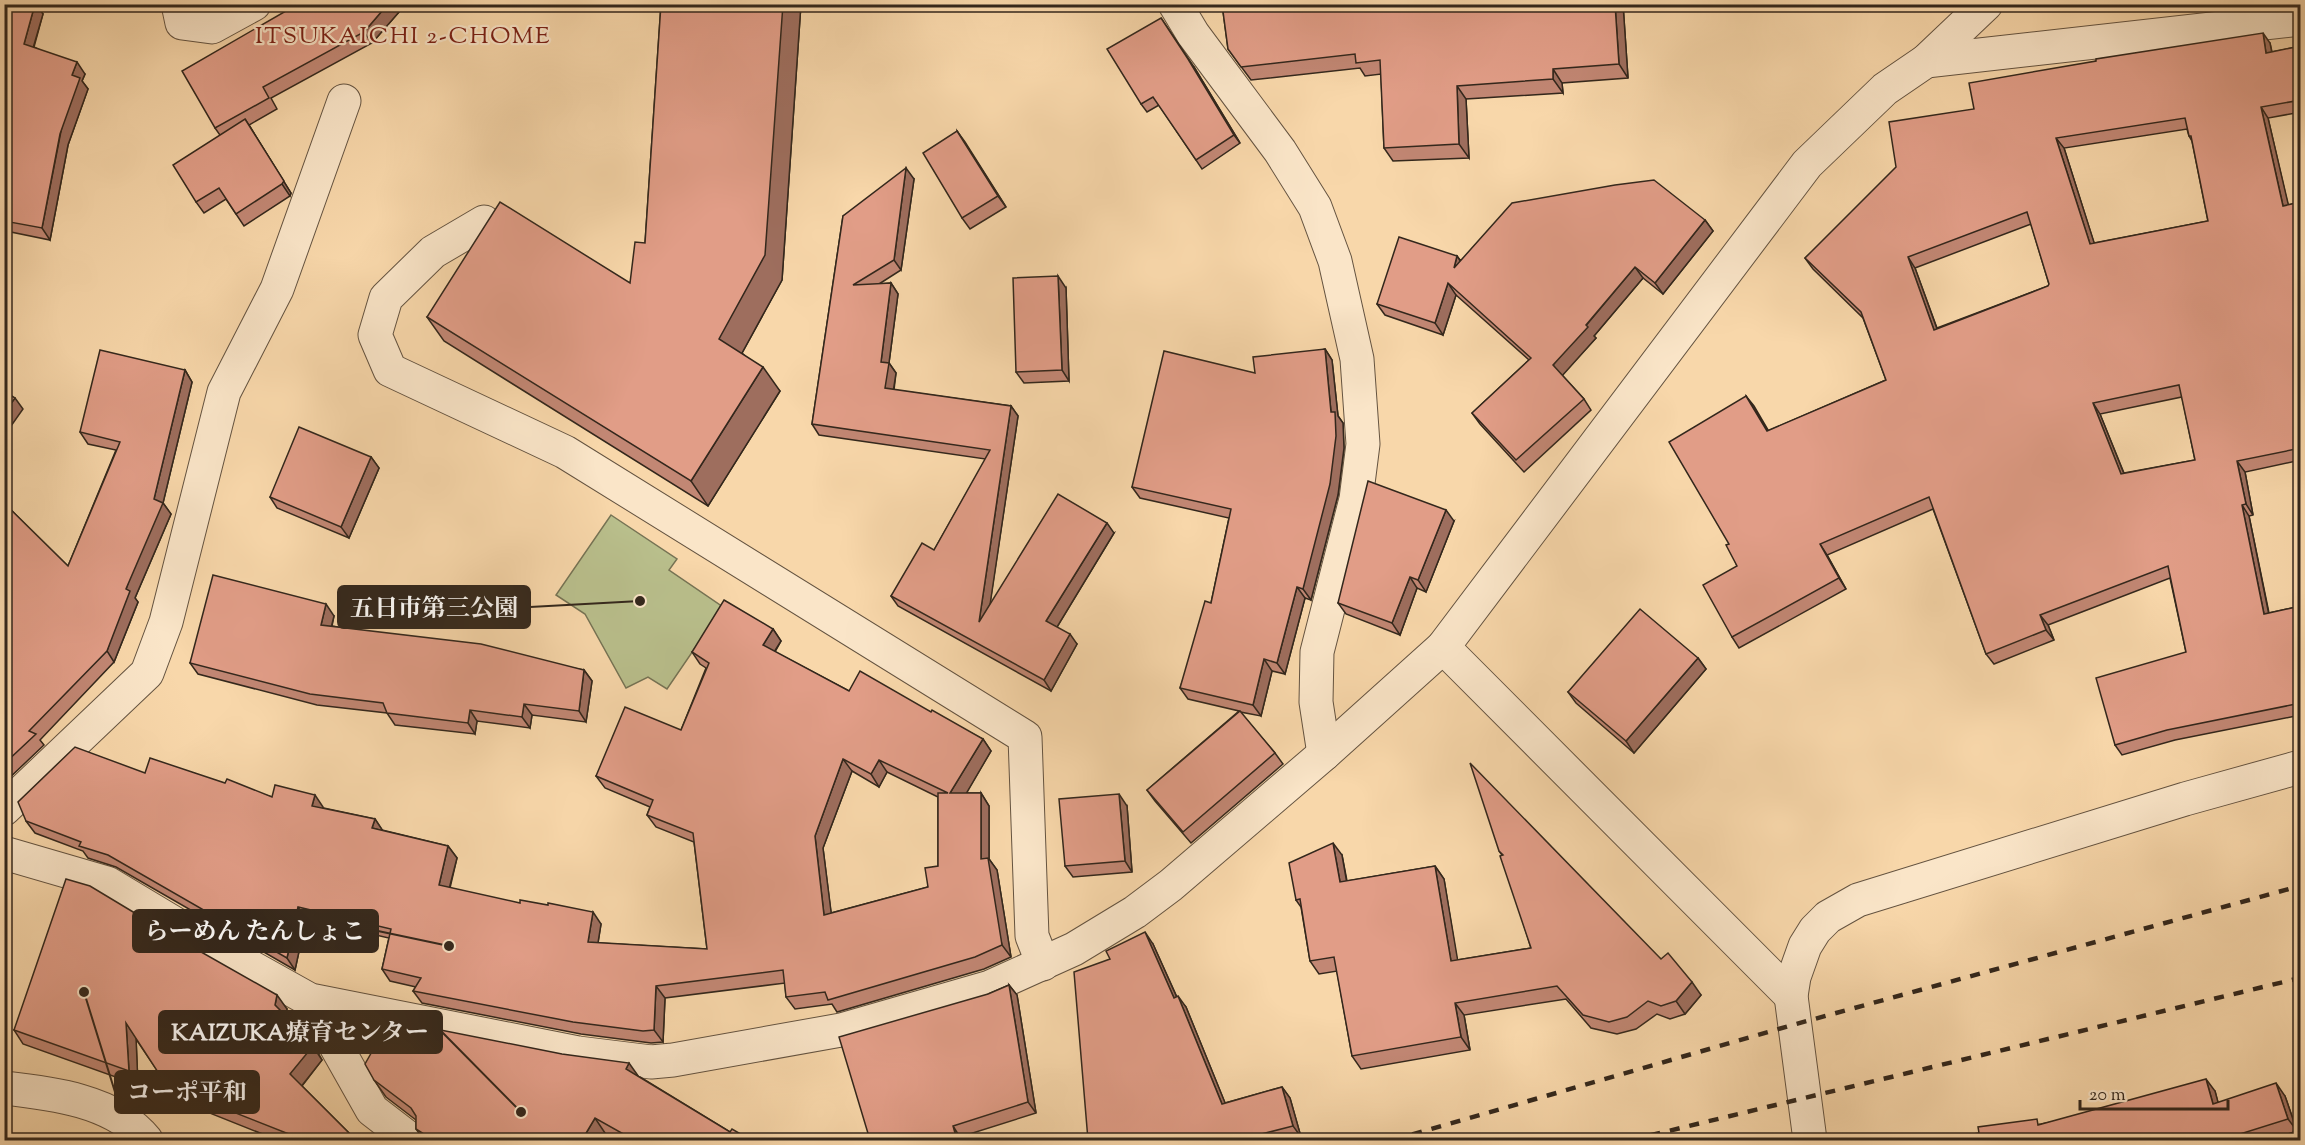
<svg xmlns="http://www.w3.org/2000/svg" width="2305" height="1145" viewBox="0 0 2305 1145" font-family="'Sorts Mill Goudy','Noto Serif JP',serif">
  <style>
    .green { fill: #b9bf8c; stroke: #767354; stroke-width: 1.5 }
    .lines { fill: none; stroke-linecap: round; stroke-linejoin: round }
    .minor-casing { stroke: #645340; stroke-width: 35 }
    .minor { stroke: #fae5c8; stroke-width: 33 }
    .rail { stroke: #33271c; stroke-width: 4.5; stroke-dasharray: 10 10; stroke-linecap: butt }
    .wall { fill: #c28774; stroke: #33271c; stroke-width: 1.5; fill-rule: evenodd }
    .shaded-wall { fill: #9e6e5e; stroke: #33271c; stroke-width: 1.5 }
    .building { fill: #e19d87; stroke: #33271c; stroke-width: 1.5; fill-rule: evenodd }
    .labels { text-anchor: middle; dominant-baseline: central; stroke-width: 4.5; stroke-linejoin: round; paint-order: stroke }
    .neighbourhood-label { font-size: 24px; letter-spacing: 1.5px; fill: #7a1f14; stroke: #fae5c8 }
    .leader { fill: none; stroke: #33271c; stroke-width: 2 }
    .callout-dot { fill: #33271c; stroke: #fae5c8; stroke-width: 2 }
    .callout { fill: #33271c; stroke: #33271c; stroke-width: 2 }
    .callout-label { font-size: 24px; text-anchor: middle; font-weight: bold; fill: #fff }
  </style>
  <rect width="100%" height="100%" fill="#f8d7aa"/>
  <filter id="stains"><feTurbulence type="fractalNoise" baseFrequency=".00333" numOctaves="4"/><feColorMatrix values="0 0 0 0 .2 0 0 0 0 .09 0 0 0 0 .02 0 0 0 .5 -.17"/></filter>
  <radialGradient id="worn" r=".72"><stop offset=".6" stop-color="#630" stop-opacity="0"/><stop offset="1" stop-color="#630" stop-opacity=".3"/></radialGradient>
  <path class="green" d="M611,515L677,559L669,570L723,607L667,689L648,677L626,688L585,614L556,595Z"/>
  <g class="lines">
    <g class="minor-casing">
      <g id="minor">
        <path d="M178,4L182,23L212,27L254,4"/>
        <path d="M1175,4L1193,34L1280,151L1315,207L1335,261L1357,359L1363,444L1356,499L1317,652L1316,702L1324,754"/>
        <path d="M1926,61L2300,19"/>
        <path d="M484,222L433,252L386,298L375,335L390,370L565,452L1025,737L1032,936L1043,964"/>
        <path d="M1443,647L1791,996"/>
        <path d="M4,809L147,673L166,622L224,392L277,289L344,101"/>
        <path d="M4,853L107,883L192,934L310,1000L578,1053L651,1062L673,1060L841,1030L990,987L1074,949L1135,912L1171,885L1324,754L1443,647L1807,164L1885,89L1926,61L1986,4"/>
        <path d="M310,1000L372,1110L411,1140"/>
        <path d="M4,1088C51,1093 115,1101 146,1140"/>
        <path d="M1810,1140L1791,996L1794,977L1805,946L1815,930L1828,917L1858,900L2185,799L2300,767"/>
      </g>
    </g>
    <use href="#minor" class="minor"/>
    <g class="rail">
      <path d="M1393,1140L1796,1024L2300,886"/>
      <path d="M1631,1140L2300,978"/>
    </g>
  </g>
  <g class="wall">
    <path d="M4,4H36L43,14L34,47L85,74L82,81L88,89L68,145L50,240L6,231L4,229Z"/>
    <path d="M298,4H406L372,43L271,98L277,109L249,125L291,193L290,196L244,226L226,199L204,213L196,202L220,135L215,128Z"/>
    <path d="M661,4H801L782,280L742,353L780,391L708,506L444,341L427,317L630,283L645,243Z"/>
    <path d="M1222,4H1623L1628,78L1562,83L1563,93L1466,99L1469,158L1393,161L1384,148L1381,74L1365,76L1360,68L1251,80L1228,49Z"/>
    <path d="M2270,43L2272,52L2296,47L2301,53V112L2268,118L2288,205L2301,202V460L2245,472L2253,515L2249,516L2269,613L2301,606V715L2175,740L2122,755L2115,745L2186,652L2170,578L2048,625L2054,640L1994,664L1986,654L1933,509L1827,555L1846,589L1739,648L1732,637L1737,566L1729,544L1746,396L1768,431L1886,380L1863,318L1813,269L1805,258L1974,109L2096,61ZM2187,129L2189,136L2192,141L2208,221L2094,243L2064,148ZM2031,224L2049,284L2048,286L1937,328L1915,268ZM2182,397L2195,460L2124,473L2100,414Z"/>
    <path d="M1194,67L1240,143L1202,169L1159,105L1147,112L1141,104Z"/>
    <path d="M957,131L1006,207L970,229L962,218Z"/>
    <path d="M914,179L901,270L879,284L891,283L898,294L889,363L896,373L894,390L1011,406L1018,416L990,603L1114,533L1057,627L1077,644L1051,691L898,606L891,596L934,550L986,459L819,435L812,424L843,216Z"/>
    <path d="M1705,220L1713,231L1663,294L1643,278L1594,336L1596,338L1562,375L1584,399L1591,410L1524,472L1480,424L1472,413L1529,360L1456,295L1443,335L1385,315L1377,304L1457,256L1460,260Z"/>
    <path d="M1066,288L1069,381L1024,383L1016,372Z"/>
    <path d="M1325,349L1332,360L1338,416L1343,423L1344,448L1338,495L1311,600L1305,598L1285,674L1272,671L1261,716L1240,712L1275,753L1283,764L1191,843L1155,801L1147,790L1239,711L1188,699L1180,688L1211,603L1229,518L1140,498L1132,487L1255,373Z"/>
    <path d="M185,370L192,382L163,503L171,514L135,598L138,602L114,662L40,740L44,745L4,783V503L68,566L116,450L88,444L80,432Z"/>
    <path d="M371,457L379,468L349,538L277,508L270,497Z"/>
    <path d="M1454,521L1426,592L1417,588L1400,635L1346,614L1338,603Z"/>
    <path d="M334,616L332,626L584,670L592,681L586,722L532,715L530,728L477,721L475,734L395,725L387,713L317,705L198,674L190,663Z"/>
    <path d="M773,629L781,641L775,652L849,691L931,712L983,739L991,751L966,793H981L989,806V859L997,870L1011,957L984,969L837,1012L832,1004L795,1009L786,997L785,983L665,998L663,1042L651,1043L581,1034L422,1003L413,991L416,987L390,981L382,969L389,938L306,919L295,970L116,867L88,858L83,851L35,833L26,821L145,773L225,783L272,797L375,819L382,830L448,846L457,858L450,888L601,924L598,943L707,949L694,842L656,827L647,815L650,807L605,788L596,776L681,730L706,668L700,664L692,652ZM852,771L879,787L887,772L938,797V866L928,887L831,913L823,848Z"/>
    <path d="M1698,658L1706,669L1634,753L1576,703L1568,692Z"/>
    <path d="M1127,806L1132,872L1073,877L1065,866Z"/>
    <path d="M1499,851L1661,959L1701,995L1685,1014L1670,1019L1657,1014L1636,1029L1617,1034L1591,1028L1566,999L1464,1015L1470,1050L1361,1069L1352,1056L1337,971L1319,974L1310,961L1301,907L1296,900L1342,855L1347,881L1435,866L1444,879L1457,960L1531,948L1502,855Z"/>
    <path d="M1153,944L1177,997L1186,1007L1225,1103L1282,1087L1290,1098L1301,1137L1287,1140H1088Z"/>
    <path d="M1009,985L1017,995L1036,1113L960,1137L961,1140H870L988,994Z"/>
    <path d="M287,1009L286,1015L317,1051L322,1060L302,1086L356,1140L275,1139L177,1100L136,1039L138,1085L23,1044L14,1030Z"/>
    <path d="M640,1077L730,1132L751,1140H616L607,1136L604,1140H424L416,1129V1120L386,1097L374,1080Z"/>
    <path d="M2215,1091L2218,1103L2285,1096L2297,1131L2269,1140H1938L2041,1124Z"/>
  </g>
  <g class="shaded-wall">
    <path d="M35,4H36L43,14L31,55L24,44Z"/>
    <path d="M388,4H406L372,43L364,32Z"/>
    <path d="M783,4H801L782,280L736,364L719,339Z"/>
    <path d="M1615,4H1623L1628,78L1619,64Z"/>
    <path d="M1161,18L1194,67L1240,143L1234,135Z"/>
    <path d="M2263,33L2270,43L2274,64L2266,53Z"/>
    <path d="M2296,47L2301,53V60L2298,56Z"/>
    <path d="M77,62L85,74L82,81L88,89L68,145L50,240L42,228L72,75Z"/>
    <path d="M1553,69L1562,83L1563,93L1553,79Z"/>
    <path d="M1457,86L1466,99L1469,158L1459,144Z"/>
    <path d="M2261,107L2268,118L2291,216L2283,206Z"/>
    <path d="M245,119L291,193L290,196L282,184Z"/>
    <path d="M957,131L965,142L1006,207L998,196Z"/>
    <path d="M2056,138L2064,148L2098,255L2090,244Z"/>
    <path d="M906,168L914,179L901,270L894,260Z"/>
    <path d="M1705,220L1713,231L1663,294L1655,283Z"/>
    <path d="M1457,256L1465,268H1454Z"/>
    <path d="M1908,257L1915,268L1941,340L1934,330Z"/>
    <path d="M1635,267L1643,278L1594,336L1596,338L1561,377L1553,365Z"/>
    <path d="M1058,276L1066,288L1069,381L1062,370Z"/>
    <path d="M891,283L898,294L889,363L896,373L892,399L885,388L881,362Z"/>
    <path d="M1448,283L1456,295L1443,335L1435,323Z"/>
    <path d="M1325,349L1332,360L1338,416L1343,423L1344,448L1338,495L1311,600L1303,589L1331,412Z"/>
    <path d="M763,367L780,391L708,506L691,481Z"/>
    <path d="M185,370L192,382L163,503L171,514L135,598L138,602L114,662L107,651L154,499Z"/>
    <path d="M1746,396L1754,406L1775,442L1767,431Z"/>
    <path d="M15,398L23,409L4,436V413Z"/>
    <path d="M2093,403L2100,414L2128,484L2121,474Z"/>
    <path d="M1011,406L1018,416L986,632L979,622Z"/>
    <path d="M371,457L379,468L349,538L341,527Z"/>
    <path d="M2237,461L2245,472L2253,515L2246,504Z"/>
    <path d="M2242,505L2249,516L2271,625L2264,614Z"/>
    <path d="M1446,510L1454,521L1426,592L1418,580Z"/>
    <path d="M1107,523L1114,533L1054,632L1046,621Z"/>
    <path d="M1820,544L1827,555L1846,589L1839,578Z"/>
    <path d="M1410,577L1417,588L1400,635L1392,623Z"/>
    <path d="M1297,587L1305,598L1285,674L1277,663Z"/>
    <path d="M326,604L334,616L329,636L321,625Z"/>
    <path d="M2040,615L2048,625L2054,640L2046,630Z"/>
    <path d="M773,629L781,641L771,657L763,645Z"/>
    <path d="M1070,634L1077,644L1051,691L1044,680Z"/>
    <path d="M1698,658L1706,669L1634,753L1626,741Z"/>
    <path d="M1264,659L1272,671L1261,716L1253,705Z"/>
    <path d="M584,670L592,681L586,722L579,711Z"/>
    <path d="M524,704L532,715L530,728L522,717Z"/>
    <path d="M470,710L477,721L475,734L468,723Z"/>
    <path d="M983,739L991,751L959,806L950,793Z"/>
    <path d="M843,759L852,771L823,848L833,927L824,915L815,836Z"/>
    <path d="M879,760L887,772L879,787L871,774Z"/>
    <path d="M981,793L989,806V859L997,870L1011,957L1002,945L981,859Z"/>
    <path d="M1119,794L1127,806L1132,872L1125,861Z"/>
    <path d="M315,795L323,807L321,818L312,806Z"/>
    <path d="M375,819L383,831L372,828Z"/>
    <path d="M1333,843L1342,855L1349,895L1340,882Z"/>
    <path d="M448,846L457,858L447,897L439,885Z"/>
    <path d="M1435,866L1444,879L1460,974L1451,961Z"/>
    <path d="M298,907L306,919L295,970L287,958Z"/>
    <path d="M593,912L601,924L596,955L588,942Z"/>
    <path d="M1145,932L1153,944L1182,1009L1174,998Z"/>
    <path d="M1692,982L1701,995L1685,1014L1676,1001Z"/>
    <path d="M1009,985L1017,995L1036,1113L1028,1102Z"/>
    <path d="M656,986L665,998L663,1042L654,1030Z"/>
    <path d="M277,995L287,1009L285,1019L275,1005Z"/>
    <path d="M1178,996L1186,1007L1230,1115L1222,1104Z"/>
    <path d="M1455,1003L1464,1015L1470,1050L1461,1037Z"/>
    <path d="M126,1023L136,1037L138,1085L129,1071Z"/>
    <path d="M307,1037L322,1060L300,1088L290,1074Z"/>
    <path d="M629,1063L641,1080L626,1069Z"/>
    <path d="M2206,1079L2215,1091L2222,1117L2213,1104Z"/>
    <path d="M2276,1083L2285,1096L2297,1131L2288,1119Z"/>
    <path d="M1282,1087L1290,1098L1301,1137L1293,1126Z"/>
    <path d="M595,1118L607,1136L604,1140H582Z"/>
    <path d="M953,1126L960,1137L961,1140H957Z"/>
  </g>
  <g class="building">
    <path d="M4,4H35L24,44L77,62L72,75L80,78L60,134L42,228L4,221Z"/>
    <path d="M298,4H388L364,32L263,87L269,98L215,128L182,71Z"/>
    <path d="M661,4H783L765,255L719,339L763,367L691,481L427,317L500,202L630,283L635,242L645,243Z"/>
    <path d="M1222,4H1615L1619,64L1553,69V79L1457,86L1459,144L1384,148L1380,60L1356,63L1355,54L1241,67L1228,49Z"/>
    <path d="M1161,18L1188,59L1234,135L1196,160L1153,97L1141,104L1107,49Z"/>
    <path d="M2263,33L2266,53L2296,47L2298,56H2301V100L2261,107L2283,206L2301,202V448L2237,461L2246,504L2242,505L2264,614L2301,606V703L2167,730L2115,745L2096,678L2186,652L2168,566L2040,615L2046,630L1986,654L1929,497L1820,544L1839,578L1732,637L1703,585L1737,566L1726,545L1729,544L1669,442L1746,396L1767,431L1886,380L1861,312L1805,258L1896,167L1889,122L1974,109L1969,83L2096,61V59ZM2185,118L2189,136H2191L2208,221L2090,244L2056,138ZM2027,212L2049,284L2048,286L1934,330L1908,257ZM2179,385L2195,460L2121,474L2093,403Z"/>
    <path d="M245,119L284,181L282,184L236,214L219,188L196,202L173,165Z"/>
    <path d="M957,131L998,196L962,218L923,153Z"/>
    <path d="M906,168L894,260L853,285L891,283L881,362L889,363L885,388L1011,406L979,622L1058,494L1107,523L1046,621L1070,634L1044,680L891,596L922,543L934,550L990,450L812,424L843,216Z"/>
    <path d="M1654,180L1705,220L1655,283L1635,267L1586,325L1588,327L1553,365L1584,399L1516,460L1472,413L1531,358L1448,283L1435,323L1377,304L1399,237L1457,256L1454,268L1512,203L1615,185Z"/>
    <path d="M1058,276L1062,370L1016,372L1013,278Z"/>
    <path d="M1325,349L1331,412H1335L1336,436L1330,484L1303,589L1297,587L1277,663L1264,659L1253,705L1180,688L1205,601L1211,603L1231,509L1132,487L1164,351L1255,373L1253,357Z"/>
    <path d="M100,350L185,370L154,499L163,503L126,589L130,591L107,651L29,731L36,734L4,764V503L68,566L120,442L80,432Z"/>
    <path d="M4,391L15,398L4,413Z"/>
    <path d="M299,427L371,457L341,527L270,497Z"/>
    <path d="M1368,481L1446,510L1418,580L1410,577L1392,623L1338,603Z"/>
    <path d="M213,575L326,604L321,625L481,644L584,670L579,711L524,704L522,717L470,710L468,723L387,713L383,703L310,694L190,663Z"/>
    <path d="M724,600L773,629L763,645L849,691L860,671L931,712L932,710L983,739L950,793H981V859L988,858L1002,945L975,957L828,1000L825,992L786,997L783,970L656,986L654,1030L643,1031L573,1022L413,991L421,978L382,969L391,929L298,907L287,958L108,855L79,846L81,842L26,821L18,802L75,747L145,773L150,758L225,783L227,779L272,797L275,785L315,795L312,806L375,819L372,828L448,846L439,885L520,903V900L548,905V903L593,912L588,942L707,949L693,833L647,815L653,800L596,776L625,707L681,730L709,663L692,652ZM843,759L871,774L879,760L948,793H938V866L925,868L928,887L824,915L815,836Z"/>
    <path d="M1640,609L1698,658L1626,741L1568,692Z"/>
    <path d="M1240,711L1275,753L1183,832L1147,790Z"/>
    <path d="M1470,763L1661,959L1668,953L1692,982L1676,1001L1661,1006L1648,1001L1627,1017L1609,1022L1583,1015L1557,986L1455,1003L1461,1037L1352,1056L1334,957L1310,961L1300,899L1296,900L1289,863L1333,843L1340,882L1435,866L1451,961L1531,948L1500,856L1503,855L1499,851Z"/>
    <path d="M1119,794L1125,861L1065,866L1059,799Z"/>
    <path d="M66,879L90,886L173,936L277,995L275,1005L307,1037L313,1046L290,1074L356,1140H228L299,1138L167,1086L126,1023L129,1071L14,1030Z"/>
    <path d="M1145,932L1174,998L1178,996L1222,1104L1282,1087L1293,1126L1238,1140H1156L1155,1136L1139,1140H1088L1074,972L1110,959L1106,951Z"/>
    <path d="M1009,985L1028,1102L953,1126L957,1140H870L839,1037L988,994Z"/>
    <path d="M390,1020L562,1054L629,1063L626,1069L730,1132L732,1129L751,1140H634L595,1118L582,1140H433L416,1129V1116L411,1108L374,1080L365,1064Z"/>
    <path d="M2206,1079L2213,1104L2276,1083L2288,1119L2221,1140H1938L1979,1133L1978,1127L2037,1119L2038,1125Z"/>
  </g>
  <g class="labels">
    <g class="neighbourhood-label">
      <text x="403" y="37">ITSUKAICHI 2-CHOME</text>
    </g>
  </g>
  <path class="leader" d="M640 601L530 607M449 946L378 931M521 1112L442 1032M84 992L115 1092"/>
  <g class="callout-dot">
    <circle cx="640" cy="601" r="6"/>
    <circle cx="449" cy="946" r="6"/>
    <circle cx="521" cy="1112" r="6"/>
    <circle cx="84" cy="992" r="6"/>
  </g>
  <g class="callout">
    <rect x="338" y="586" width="192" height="42" rx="6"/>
    <rect x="133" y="910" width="245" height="42" rx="6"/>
    <rect x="159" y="1011" width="283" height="42" rx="6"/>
    <rect x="115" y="1071" width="144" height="42" rx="6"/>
  </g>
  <g class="callout-label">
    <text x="434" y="616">五日市第三公園</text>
    <text x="255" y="939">らーめん たんしょこ</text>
    <text x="300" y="1040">KAIZUKA療育センター</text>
    <text x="187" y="1100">コーポ平和</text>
  </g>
  <rect width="2305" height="1145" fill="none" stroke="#f8d7aa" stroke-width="24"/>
  <rect x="6" y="6" width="2293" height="1133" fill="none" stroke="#33271c" stroke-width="3"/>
  <rect x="12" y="12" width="2281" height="1121" fill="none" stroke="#33271c" stroke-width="1.5"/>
  <path d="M2080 1100v9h148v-9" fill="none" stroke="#33271c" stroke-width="3"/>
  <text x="2089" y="1100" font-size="18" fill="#33271c" stroke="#fae5c8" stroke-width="4.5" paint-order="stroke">20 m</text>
  <rect width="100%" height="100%" filter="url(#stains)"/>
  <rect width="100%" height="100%" fill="url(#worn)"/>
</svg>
